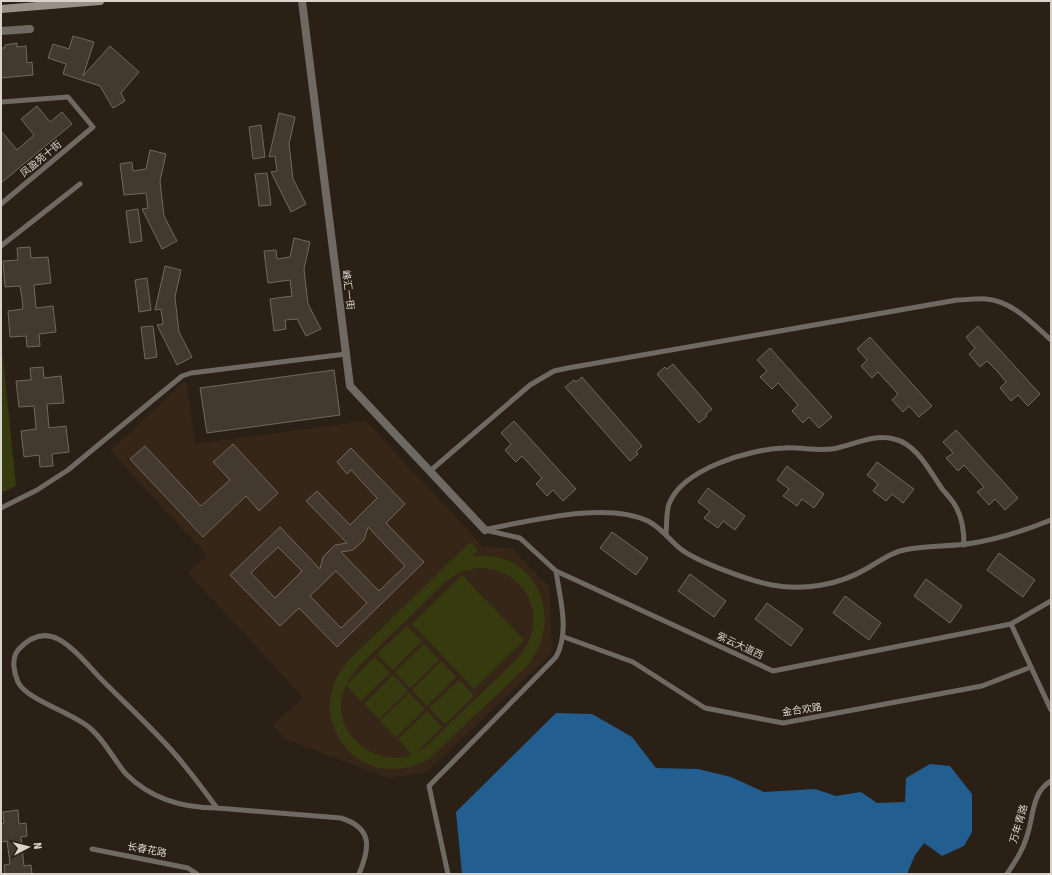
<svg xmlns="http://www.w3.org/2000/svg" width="1052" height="875" viewBox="0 0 1052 875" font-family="'Fira Sans Condensed','Noto Sans SC',sans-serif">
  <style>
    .built { fill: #362618 }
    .garden { fill: #363b0f; fill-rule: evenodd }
    .water { fill: #225e8f }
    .building { fill: #44392e; stroke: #74675b; fill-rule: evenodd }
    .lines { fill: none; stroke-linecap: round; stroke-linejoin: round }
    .lane { stroke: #6e6963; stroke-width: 5 }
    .street { stroke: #6e6963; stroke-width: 8 }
    .secondary { stroke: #999188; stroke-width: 8 }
    .labels { text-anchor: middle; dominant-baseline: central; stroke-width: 3; stroke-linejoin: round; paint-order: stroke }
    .street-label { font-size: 10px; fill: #dad3cc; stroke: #2b2016 }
  </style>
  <rect width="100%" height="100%" fill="#2b2016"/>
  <path class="built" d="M186,380L195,444L366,421L483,547L512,548L549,587L552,653L426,772L388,778L285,739L273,726L303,697L188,573L207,555L110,451Z"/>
  <g class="garden">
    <path d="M1,339L16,486L1,493Z"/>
    <path d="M470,542L478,550L472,557C535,547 567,618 527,666L429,759C361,797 297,718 349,660ZM478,568C528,568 551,620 518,658L423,749L416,753L442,727L427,711L398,739L412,755C372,769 325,727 346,685L361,701L390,673L375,657L346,685L347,683L357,668L445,582L460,572Z"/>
    <path d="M462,575L524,640L474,689L412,624Z"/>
    <path d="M407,626L422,641L393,670L377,654Z"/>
    <path d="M424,644L439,660L410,688L395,672Z"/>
    <path d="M441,661L456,677L427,706L412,690Z"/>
    <path d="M393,675L408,691L379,719L364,704Z"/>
    <path d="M459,680L474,696L445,724L429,708Z"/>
    <path d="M409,693L425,709L396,737L380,721Z"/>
  </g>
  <path class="water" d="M556,713L592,714L632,737L656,768L698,769L731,777L764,792L815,789L836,796L861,792L877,803L905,802L906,778L930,764L950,766L972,794V832L964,846L942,856L924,843L915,855L907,874H462L456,812Z"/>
  <g class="building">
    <path d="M73,36L94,42L83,76L110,46L139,72L121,93L125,101L113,108L100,86L63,74L66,64L48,58L53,44L69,49Z"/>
    <path d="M17,43V47L26,46L27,63L32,62L33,75L1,78V48H5V45Z"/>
    <path d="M37,106L50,122L62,112L72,124L1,183V131L17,150L34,135L21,119Z"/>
    <path d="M279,113L295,117L289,144L293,179L306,204L291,212L271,172L277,171L275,156L269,157Z"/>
    <path d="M261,125L265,157L253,159L249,127Z"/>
    <path d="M150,150L166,154L160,181L164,216L177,241L162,249L142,209L148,208L146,193L124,195L120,164L132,162L133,171L146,169Z"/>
    <path d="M267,173L271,205L259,206L255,174Z"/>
    <path d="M138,209L142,241L130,243L126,211Z"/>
    <path d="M294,238L310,242L304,269L308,304L321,329L306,336L297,319L285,320L286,329L274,331L270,299L292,296L290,280L268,283L264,251L276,250L277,259L290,257Z"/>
    <path d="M30,247L31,258L48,257L51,283L34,285L35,296L36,308L53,306L56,332L39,334L40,346L27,347L26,336L10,337L8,311L23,309L22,298L20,286L5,287L3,261L18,260L17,248Z"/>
    <path d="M165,266L181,270L175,297L179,332L192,357L177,365L157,325L163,324L161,309L155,310Z"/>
    <path d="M147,278L151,310L139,312L135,280Z"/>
    <path d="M153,326L157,357L145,359L141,327Z"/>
    <path d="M978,326L1040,394L1028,406L1018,395L1011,401L1000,388L1006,382L997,371L987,361L980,367L969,354L975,348L966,337Z"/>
    <path d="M870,337L932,406L919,417L909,406L903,412L892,400L898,394L878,372L872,378L861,366L867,360L857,349Z"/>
    <path d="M770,348L832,417L819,428L809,417L803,423L792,411L798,405L778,383L772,389L760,377L767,371L757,360Z"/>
    <path d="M673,364L712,409L706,414L707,416L699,423L657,374L665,367L667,369Z"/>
    <path d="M43,367L44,378L61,376L64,403L47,404L49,428L66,426L69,452L52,454L53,466L40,467L39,455L24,457L21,431L36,429L35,417L34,406L19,407L16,381L31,380L30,368Z"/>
    <path d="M334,370L340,415L207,433L200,388Z"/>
    <path d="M582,377L642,446L636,452L638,454L630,461L565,387L574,380L576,382Z"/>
    <path d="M514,421L576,489L563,501L553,490L547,496L536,484L542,478L522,456L516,462L505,450L511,444L501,433Z"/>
    <path d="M956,430L1018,498L1005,510L995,499L989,505L977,492L984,487L964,465L958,471L946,458L953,453L943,442Z"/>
    <path d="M233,444L278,493L259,511L246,496L203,537L130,459L145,446L201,506L230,480L213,462Z"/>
    <path d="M351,448L405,504L386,523L424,562L337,647L299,608L280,626L230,575L280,527L320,569L323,557L335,545L347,543L306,501L317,491L350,525L377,498L351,470L347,474L337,462ZM368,527L405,566L379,591L341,552L353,550L364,540ZM278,547L302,571L275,598L251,573ZM336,571L367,603L341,628L310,596Z"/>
    <path d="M877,462L914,489L903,503L892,494L886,501L873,491L878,484L867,475Z"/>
    <path d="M787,466L824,494L814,508L802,499L797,506L783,496L789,489L777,480Z"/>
    <path d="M708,488L745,516L735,530L723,521L718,528L704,518L710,511L698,502Z"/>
    <path d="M612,532L648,558L636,575L600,548Z"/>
    <path d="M999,553L1035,580L1023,597L987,570Z"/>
    <path d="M690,574L726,601L714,617L678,591Z"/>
    <path d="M926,579L962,606L950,623L914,596Z"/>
    <path d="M845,596L881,623L869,640L833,613Z"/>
    <path d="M767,603L803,629L791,646L755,619Z"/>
    <path d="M18,810L19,824L26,823L27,836L21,837L24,866L31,865L32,874H5L4,865L10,864L7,841L1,842V824L4,823L3,812Z"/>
  </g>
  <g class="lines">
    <g class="lane">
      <path d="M1,102L68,97L93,127L1,204"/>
      <path d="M1,246L80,184"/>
      <path d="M430,471L530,385L554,371L568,368L957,300C966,300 977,298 986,299C1012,301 1032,323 1051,340"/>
      <path d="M1,508L37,490L68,470L182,376L191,373L346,354"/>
      <path d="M487,529C531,521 606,501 648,521C663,529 670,541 682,550C700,563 751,581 772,585C803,591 839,585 866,569C879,562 889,553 904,550C926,545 950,547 973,543C1000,539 1026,530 1051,520"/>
      <path d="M485,530L520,538L556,571L773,671L1011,624L1051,601"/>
      <path d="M666,534C667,524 666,513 669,504C682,469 750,449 784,448C800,447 816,451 832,449C853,446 872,433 894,439C917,444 930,472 943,490C948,496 954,502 957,509C963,520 964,532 964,545"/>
      <path d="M1011,624L1051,710"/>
      <path d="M564,637L633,662L705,708L783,723L982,686L1031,667"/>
      <path d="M217,808C203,789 189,770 174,753C152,728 127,705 104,682C90,668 75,648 58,639C42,631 28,639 18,650C11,659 14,673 18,682C26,700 76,714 91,729C105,741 114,760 126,774C151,799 183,808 217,808L341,818C373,828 370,848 359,874"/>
      <path d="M92,849L188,868L197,874"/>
      <path d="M448,874L429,786L556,657C570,631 560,599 556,571"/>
      <path d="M1007,874C1015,862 1023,850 1027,836C1034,816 1031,793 1051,781"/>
    </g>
    <g class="street">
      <path d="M302,1L350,386L485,530"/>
      <path d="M1,31L30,29"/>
    </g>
    <path class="secondary" d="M1,9L100,1"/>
  </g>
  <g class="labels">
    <g class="street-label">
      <text transform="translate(41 159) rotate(-40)">凤盈苑十街</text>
      <text transform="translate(348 290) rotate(83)">峰汇一街</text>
      <text transform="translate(740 646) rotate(25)">紫云大道西</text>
      <text transform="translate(802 710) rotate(-8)">金合欢路</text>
      <text transform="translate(1019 824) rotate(-74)">万年青路</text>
      <text transform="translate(147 850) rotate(11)">长春花路</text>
    </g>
  </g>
  <rect width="1052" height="875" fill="none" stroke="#dad3cc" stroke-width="4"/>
  <g transform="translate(28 847) rotate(83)" stroke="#2b2016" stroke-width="3" paint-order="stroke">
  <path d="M0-3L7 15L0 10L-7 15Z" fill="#dad3cc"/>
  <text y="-6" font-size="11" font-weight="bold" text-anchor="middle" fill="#dad3cc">N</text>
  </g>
</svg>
